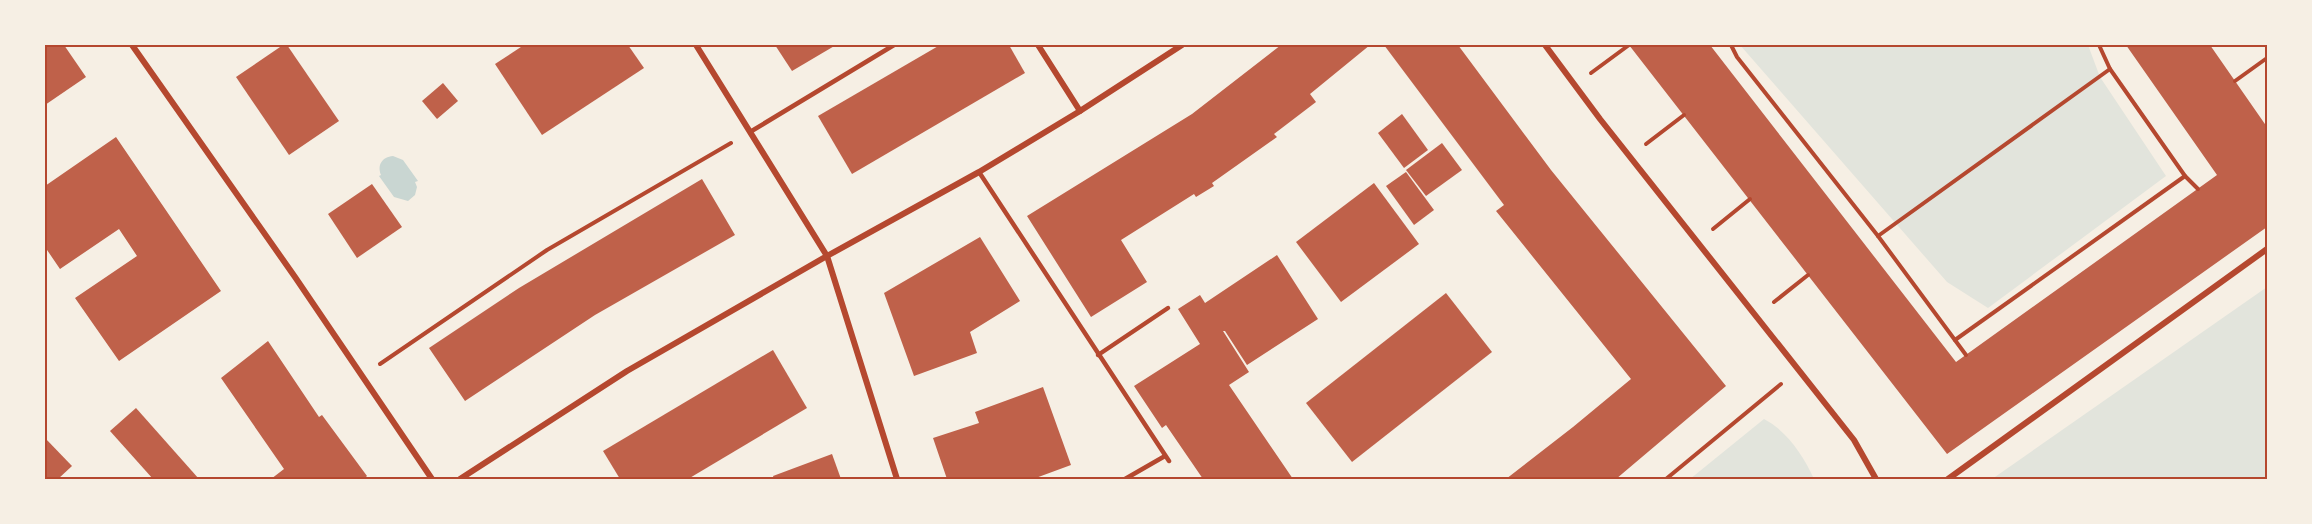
<svg xmlns="http://www.w3.org/2000/svg" width="2312" height="524" viewBox="0 0 2312 524" font-family="Barlow,sans-serif">
  <style>
    .green { fill: #e2e4dc }
    .water { fill: #c9d6d2 }
    .building { fill: #bf614a }
    .lines { fill: none; stroke-linecap: round; stroke-linejoin: round }
    .path { stroke: #b5482f; stroke-width: 4 }
    .service { stroke: #b5482f; stroke-width: 4.5 }
    .minor { stroke: #b5482f; stroke-width: 6 }
    .neatline { fill: none; stroke: #b5482f; stroke-width: 2 }
  </style>
  <rect width="100%" height="100%" fill="#f6efe4"/>
  <g class="green">
    <path d="M1740,45H2088L2100,77L2166,176L1988,308L1947,282Z"/>
    <path d="M2267,287V479H1992Z"/>
    <path d="M1764,419C1787,431 1803,455 1814,479H1690Z"/>
  </g>
  <path class="water" d="M393,156L403,160L418,181L415,182L417,187L415,195L408,201L394,197L379,176L381,175C377,165 382,157 393,156Z"/>
  <g class="building">
    <path d="M45,45H64L86,77L45,105Z"/>
    <path d="M283,45H287L339,121L289,155L236,77Z"/>
    <path d="M524,45H628L644,68L542,135L495,64Z"/>
    <path d="M775,45H836L792,71Z"/>
    <path d="M940,45H1009L1025,73L852,174L818,116Z"/>
    <path d="M1281,45H1370L1310,94L1316,102L1274,134L1277,137L1212,183L1214,186L1196,197L1194,194L1121,240L1147,282L1091,317L1027,216L1192,114Z"/>
    <path d="M1384,45H1458L1551,170L1726,386L1616,479H1506L1573,427L1631,379L1496,211L1504,205Z"/>
    <path d="M1629,45H1710L1956,362L2217,175L2126,45H2210L2267,127V227L1947,454Z"/>
    <path d="M443,83L458,101L437,119L422,101Z"/>
    <path d="M1402,114L1428,150L1404,168L1378,133Z"/>
    <path d="M116,137L221,291L119,361L75,298L137,256L119,229L60,269L45,247V186Z"/>
    <path d="M1442,143L1462,170L1426,196L1406,170Z"/>
    <path d="M1406,172L1434,210L1414,225L1386,186Z"/>
    <path d="M702,179L735,235L595,315L465,401L429,348L519,288Z"/>
    <path d="M1374,183L1419,244L1341,302L1296,242Z"/>
    <path d="M372,184L402,227L357,258L328,214Z"/>
    <path d="M980,237L1020,301L970,332L977,353L914,376L884,293Z"/>
    <path d="M1277,255L1318,319L1247,365L1225,331H1223L1249,372L1229,385L1293,479H1203L1166,425L1162,428L1134,386L1200,344L1178,309L1200,295L1205,303Z"/>
    <path d="M1446,293L1492,352L1352,462L1306,403Z"/>
    <path d="M268,341L319,417L322,415L367,476L364,479H271L284,469L221,378Z"/>
    <path d="M773,350L807,408L688,479H620L603,451Z"/>
    <path d="M1043,387L1071,465L1033,479H947L933,438L979,423L975,412Z"/>
    <path d="M136,408L199,479H153L110,431Z"/>
    <path d="M45,438L72,466L58,479H45Z"/>
    <path d="M832,454L841,479H774L773,476Z"/>
  </g>
  <g class="lines">
    <g class="path">
      <path d="M1731,45L1737,57L1878,236L1966,355"/>
      <path d="M2099,45L2110,69L2185,176L2198,189"/>
      <path d="M1591,73L1629,45"/>
      <path d="M2235,81L2267,58"/>
      <path d="M1646,144L1684,115"/>
      <path d="M1713,229L1750,199"/>
      <path d="M1878,236L2110,69"/>
      <path d="M1774,302L1808,275"/>
      <path d="M1955,340L2185,176"/>
      <path d="M380,364L547,250L731,143"/>
      <path d="M1666,479L1781,384"/>
    </g>
    <g class="service">
      <path d="M750,132L894,45"/>
      <path d="M979,172L1169,461"/>
      <path d="M1098,355L1168,308"/>
      <path d="M1125,479L1165,456"/>
    </g>
    <g class="minor">
      <path d="M132,45L295,277L432,479"/>
      <path d="M696,45L827,256L897,479"/>
      <path d="M1038,45L1080,111"/>
      <path d="M1545,45L1600,119L1854,440L1876,479"/>
      <path d="M460,479L627,371L827,256L979,172L1080,111L1182,45"/>
      <path d="M1948,479L2267,249"/>
    </g>
  </g>
  <rect width="2312" height="524" fill="none" stroke="#f6efe4" stroke-width="93"/>
  <rect x="46" y="46" width="2220" height="432" class="neatline"/>
</svg>
